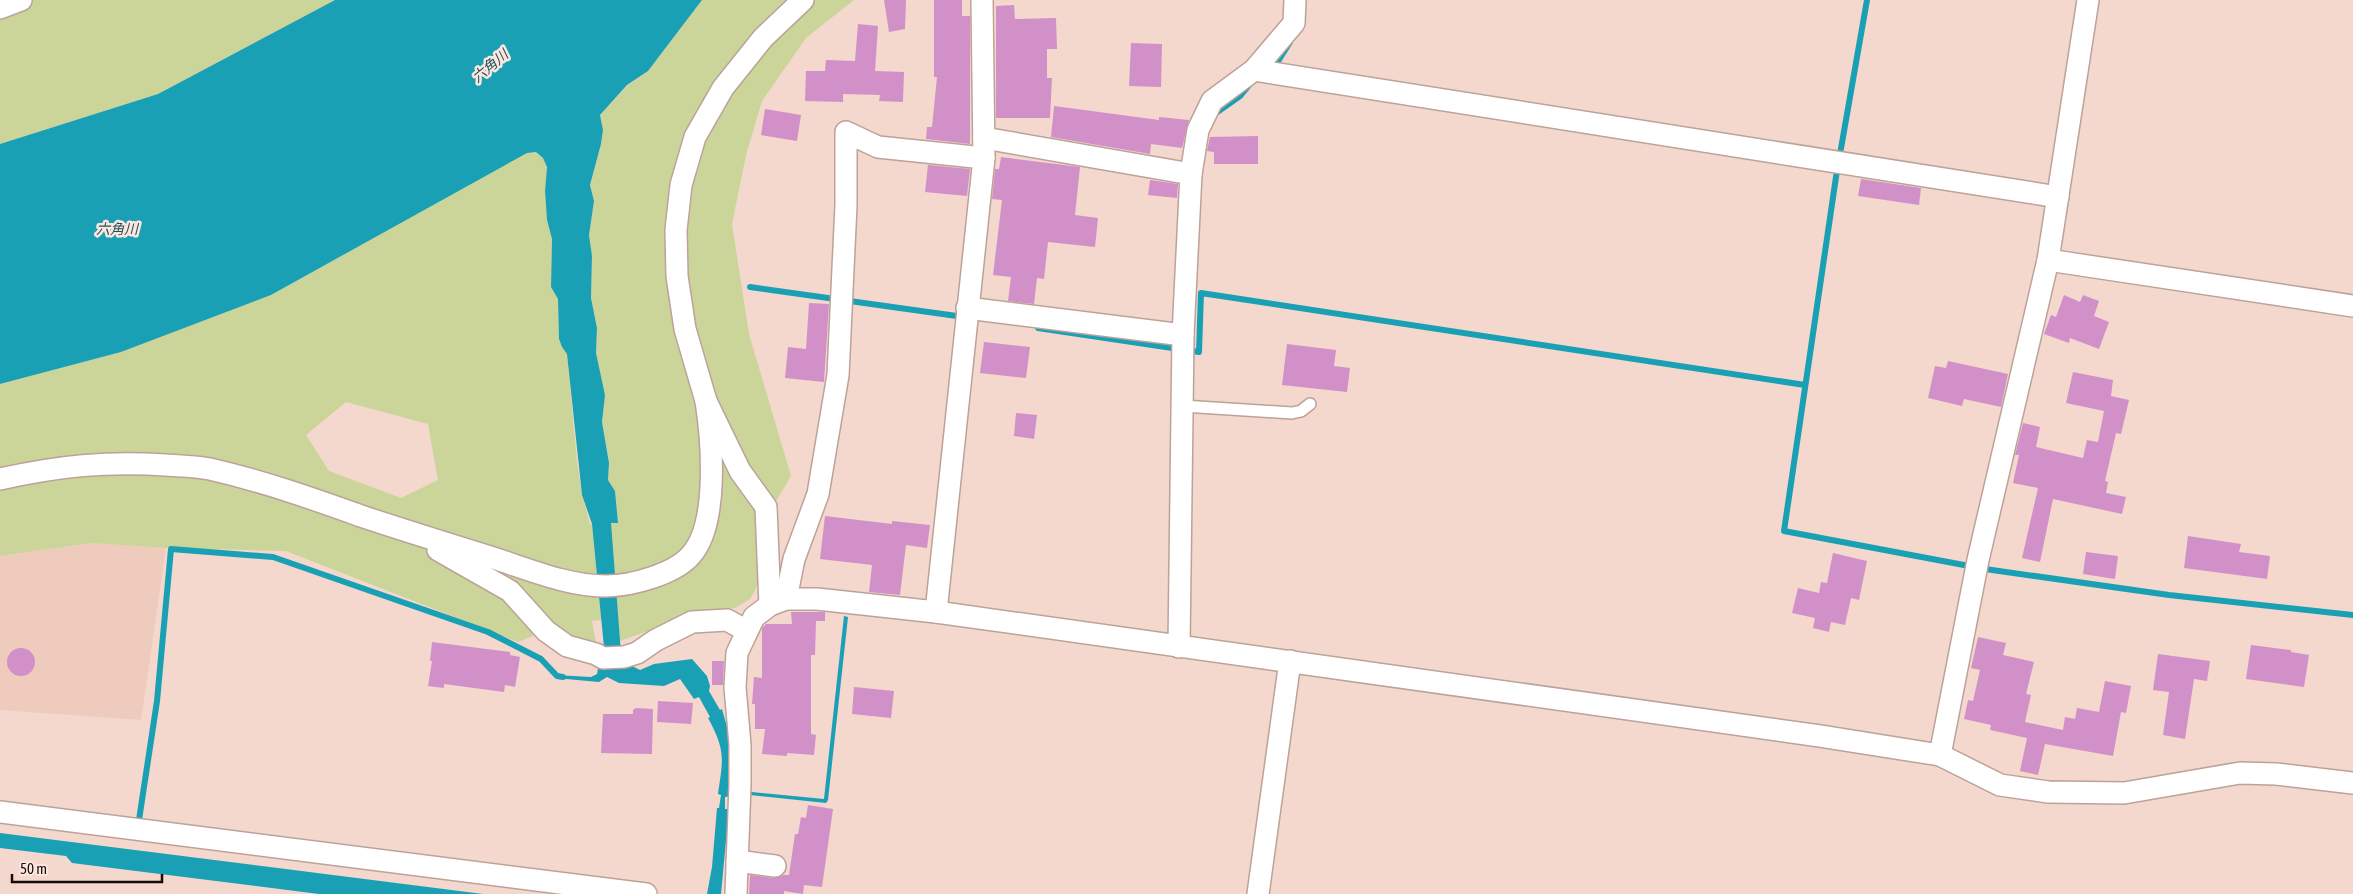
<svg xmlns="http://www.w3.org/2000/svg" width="2353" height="894" viewBox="0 0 2353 894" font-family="'Asap Condensed','Noto Sans JP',sans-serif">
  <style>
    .built { fill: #efcbbe }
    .green { fill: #cbd599; fill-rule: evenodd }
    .water { fill: #19a0b4 }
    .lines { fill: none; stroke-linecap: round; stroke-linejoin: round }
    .stream { stroke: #19a0b4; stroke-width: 6 }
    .building { fill: #d290c8 }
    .service-casing { stroke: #bda299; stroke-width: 14 }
    .minor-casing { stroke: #bda299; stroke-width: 24 }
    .service { stroke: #fff; stroke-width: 11 }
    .minor { stroke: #fff; stroke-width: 21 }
    .labels { text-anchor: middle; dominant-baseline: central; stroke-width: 5; stroke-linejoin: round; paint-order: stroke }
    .water-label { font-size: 14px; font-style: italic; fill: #1e515a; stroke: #fde6de }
  </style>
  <rect width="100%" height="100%" fill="#f4d7cd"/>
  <path class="built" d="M91,543L166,548L141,720L0,710V556Z"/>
  <g class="green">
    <path d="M0,0H335L158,94L0,144Z"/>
    <path d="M702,0H854L806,38L762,101L746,155L732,224L749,334L791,476L760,528L764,574L750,599L735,608L708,610L620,641L618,618L592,621L597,647L587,646L552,628L518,642L286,551L166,548L91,543L0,556V384L121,352L271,295L527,153L536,152L543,158L547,167L545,191L547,220L552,239L551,287L558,298L559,339L562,347L567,353L577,462L582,495L590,524H592L599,593L611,523L618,522L615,491L608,480L609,463L602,422L605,395L596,353L597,328L591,298L592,256L589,235L594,201L590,185L601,144L603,130L600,115L628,85L648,71ZM346,402L428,424L438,480L401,498L329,471L306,435Z"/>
  </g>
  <g class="water">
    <path d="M335,0H702L648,71L627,85L600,115L603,130L601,144L590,185L594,201L589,235L592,256L591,298L597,328L596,353L605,395L602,422L609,463L608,480L615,491L618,523H611L622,666H632L640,670L654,664L692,659L707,676L710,686L709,691L720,710L722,709L731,741L732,790L824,799L844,616L848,617L828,800L826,803L732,793V796L725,797V809H729L721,894H707L712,867L717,808H719L721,795L718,794C723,759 726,751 708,718L710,717L699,697L694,699L680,679L664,686L619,683L607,677L599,682L555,678V675L591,677L597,674L598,668H606L592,524L582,495L567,354L562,347L559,339L558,299L551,287L552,239L547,220L545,191L547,167L543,158L536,152L527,153L271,295L121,352L0,384V144L158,94Z"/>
    <path d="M0,833L483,894H319L72,863L66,856L0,848Z"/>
  </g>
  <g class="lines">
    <g class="stream">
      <path d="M1867,0L1836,177L1784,531L1985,569L2169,595L2353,615"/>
      <path d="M1270,67L1277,63L1290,42"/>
      <path d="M1213,115L1240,96L1249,85"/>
      <path d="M750,287L964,317"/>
      <path d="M1038,328L1199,352L1201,293L1805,385"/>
      <path d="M139,820L157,701L171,549L273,557L488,632L541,659L557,676L563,677"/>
    </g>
  </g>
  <g class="building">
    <path d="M884,0H906L905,29L889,32Z"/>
    <path d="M934,0H962V16H970V144L926,139L927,127H932L937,77H934Z"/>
    <path d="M1014,5L1015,19L1056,18L1057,49H1047V78H1052L1050,118H996V6Z"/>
    <path d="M858,24L878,26L875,71L904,72L903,102L879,101L880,95L843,94V102L805,101L806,71H825L826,60L855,61Z"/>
    <path d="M1131,43L1162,44L1161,87L1129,86Z"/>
    <path d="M1054,106L1159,120V117L1189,120L1182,148L1151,144L1150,154L1051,137Z"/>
    <path d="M765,109L801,115L797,141L761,135Z"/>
    <path d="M1258,136V164H1214V152L1207,151L1210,137Z"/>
    <path d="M1001,157L1080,167L1075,215L1098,218L1095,247L1048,242L1044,279L1037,278L1034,304L1008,301L1011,277L993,275L1002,200L992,199L995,169H999Z"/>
    <path d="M928,165L970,169L967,196L925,192Z"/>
    <path d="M1861,179L1921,188L1919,205L1858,196Z"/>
    <path d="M1150,180L1178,184L1177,198L1148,195Z"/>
    <path d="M2064,295L2080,302L2083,295L2099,301L2094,316L2109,322L2099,349L2070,338L2069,343L2044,334L2051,315L2056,317Z"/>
    <path d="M809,303L829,304L824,382L785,378L788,347L806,349Z"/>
    <path d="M984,342L1030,347L1026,378L980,373Z"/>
    <path d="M1287,344L1336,350L1334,366L1350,368L1347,392L1282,385Z"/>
    <path d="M1948,361L2008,374L2001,407L1964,399L1962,406L1928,398L1935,366L1946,368Z"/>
    <path d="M2073,372L2113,380L2111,396L2129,400L2121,434L2116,433L2105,481L2108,482L2106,493L2126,497L2122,514L2053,499L2040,562L2022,558L2038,488L2013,483L2019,455H2015L2023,423L2040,427L2036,447L2083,458L2087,440L2098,442L2104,411L2066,403Z"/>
    <path d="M1016,413L1037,415L1034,439L1014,436Z"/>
    <path d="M825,516L892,524V521L930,525L927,548L906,545L900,595L869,592L872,565L820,559Z"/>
    <path d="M2188,536L2241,544L2239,552L2270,556L2267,579L2184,568Z"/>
    <path d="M2086,552L2118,556L2115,579L2083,574Z"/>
    <path d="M1833,553L1867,561L1859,600L1851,598L1845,625L1831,622L1829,632L1813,628L1815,618L1792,613L1798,588L1819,593L1821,582L1827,583Z"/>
    <path d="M791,612H825V621H816L815,655H811V734L816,735L814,755L787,753V756L762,754L765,729H755V704H752L754,677L762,678V628L766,624H792Z"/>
    <path d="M1978,637L2006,643L2003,655L2034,662L2026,694L2031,695L2025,722L2063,730L2065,717L2075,719L2077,708L2099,712L2105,681L2131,686L2126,713L2121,712L2113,756L2045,744L2038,775L2020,771L2027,738L1990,730L1991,725L1964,719L1968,700L1973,701L1980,670L1971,668Z"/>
    <path d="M432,642L510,652V655L520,657L515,687L505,685L504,692L444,684V688L428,686L432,661H430Z"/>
    <path d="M2251,645L2291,650V652L2309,655L2304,687L2246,679Z"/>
    <circle cx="21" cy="662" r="14"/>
    <path d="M2158,654L2210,661L2207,681L2194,679L2185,739L2163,735L2169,692L2153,690Z"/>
    <path d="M712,661H724L723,685H712Z"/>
    <path d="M854,687L894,691L891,718L852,714Z"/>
    <path d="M658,701L693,703L691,724L657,722Z"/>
    <path d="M636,708L653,709L652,754L601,753L603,714H633V710Z"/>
    <path d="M808,805L833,809L822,887L804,885L803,894L784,891V894H749L750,875L773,878L784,875H789L795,834H798L801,817L806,818Z"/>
  </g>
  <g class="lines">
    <g class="service-casing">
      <path id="service" d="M1183,406L1292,413L1301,411L1310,404"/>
    </g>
    <g class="minor-casing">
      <g id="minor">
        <path d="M0,8L21,0"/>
        <path d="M1254,70L2058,197"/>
        <path d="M984,138L1191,174"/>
        <path d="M2048,260L2353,306"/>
        <path d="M967,308L1183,335"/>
        <path d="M0,479C59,466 106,461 166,465C180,466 196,466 210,469C262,481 311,498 361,516C403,530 445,543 487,556C526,568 566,586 606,586C631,586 675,574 691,555C719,524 712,440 706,401"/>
        <path d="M438,550L510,591L546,631L567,646L596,654L603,658L624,657L637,653L656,640L692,622L727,620L747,631"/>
        <path d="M786,599L794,559L818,494L838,375L846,205V132L878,147L984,158"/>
        <path d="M770,605L766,507L740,471L706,401L685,329L677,276L676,230L681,185L695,137L723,88L763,38L803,0"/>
        <path d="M936,612L984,158L982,0"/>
        <path d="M1179,647L1183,335L1191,174L1198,130L1212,101L1254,70L1294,23L1295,0"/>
        <path d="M1940,755L1978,560L2048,260L2088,0"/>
        <path d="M0,812L646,894"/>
        <path d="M737,861L775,866"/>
        <path d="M736,894L740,784V745L735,687L737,653L754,617L770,605L786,599H817L936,612L1820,736L1940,755L2000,785L2048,792L2124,793L2240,773L2276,774L2353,783"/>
        <path d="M1258,894L1290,661"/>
      </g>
    </g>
    <use href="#service" class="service"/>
    <use href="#minor" class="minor"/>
  </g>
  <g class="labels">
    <g class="water-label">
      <text transform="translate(490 66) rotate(-40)">六角川</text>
      <text x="117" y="229">六角川</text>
    </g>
  </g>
  <path d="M12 874v8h150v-8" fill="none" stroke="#160d0a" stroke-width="2.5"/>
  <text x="20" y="874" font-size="15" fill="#160d0a" stroke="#fde6de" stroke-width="4" paint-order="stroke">50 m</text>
</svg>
